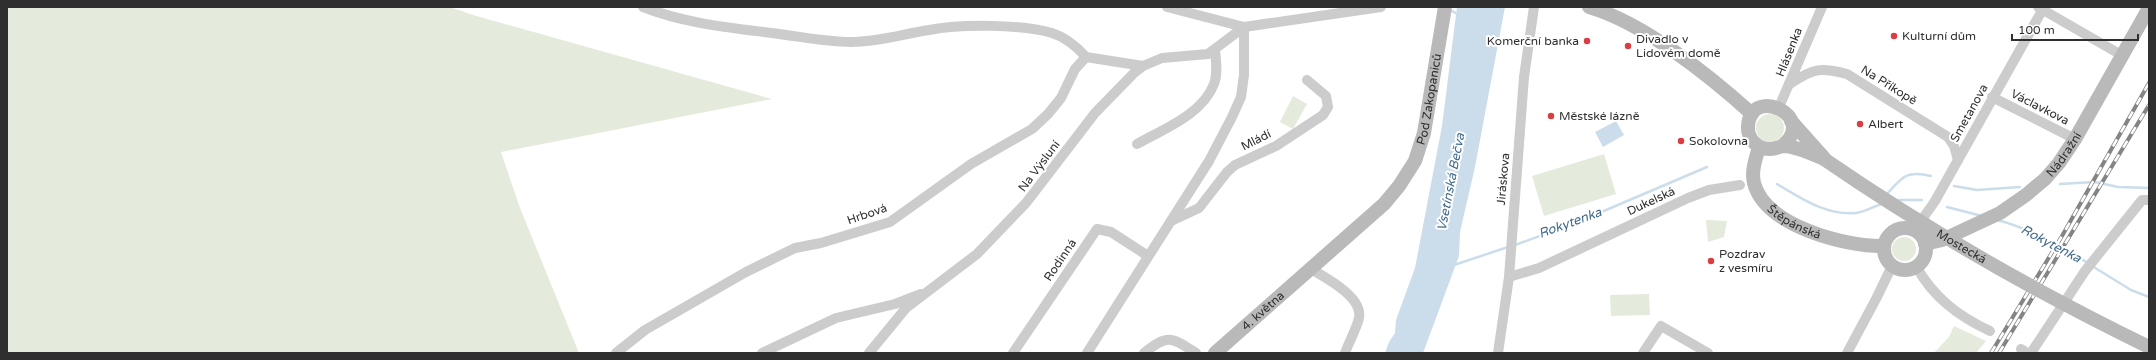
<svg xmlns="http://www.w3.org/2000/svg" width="2156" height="360" viewBox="0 0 2156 360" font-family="'Varela Round',sans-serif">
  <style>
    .green { fill: #e4ebdd }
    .water { fill: #cbddea }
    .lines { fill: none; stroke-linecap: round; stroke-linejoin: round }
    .stream { stroke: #cbddea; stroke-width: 2.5 }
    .street { stroke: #ccc; stroke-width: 10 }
    .secondary { stroke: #b9b9b9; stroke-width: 14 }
    .rail-casing { stroke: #848484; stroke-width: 4 }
    .rail { stroke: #fff; stroke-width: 2.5; stroke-dasharray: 8; stroke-linecap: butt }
    .secondary-bridge { stroke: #b9b9b9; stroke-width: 14 }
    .poi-dot { fill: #da3d43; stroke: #fff; stroke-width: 1.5 }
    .labels { text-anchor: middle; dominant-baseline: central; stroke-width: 4; stroke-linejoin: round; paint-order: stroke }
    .poi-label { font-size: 12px; fill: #2f2f2f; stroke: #fff; text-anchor: start }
    .street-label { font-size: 12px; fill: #2f2f2f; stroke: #fff }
    .water-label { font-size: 13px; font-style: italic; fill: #426c8c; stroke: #fff }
  </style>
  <rect width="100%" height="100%" fill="#fff"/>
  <g class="green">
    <path d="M7,7H450L473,15L772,99L501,152L520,208L579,353H7Z"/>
    <path d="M1293,96L1307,104L1293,129L1280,122Z"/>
    <circle cx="1770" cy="128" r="14"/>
    <path d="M1604,154L1616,194L1544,216L1532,176Z"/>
    <path d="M1706,220L1727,221L1724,237L1708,242Z"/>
    <circle cx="1904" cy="249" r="12"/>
    <path d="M1649,294L1650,315L1611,316L1610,295Z"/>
    <path d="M1954,326L1986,341L1976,353H1934L1949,337Z"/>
  </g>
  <g class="water">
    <path d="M1457,7H1505L1475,167L1460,232L1459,256L1423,353H1385L1389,342L1395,333L1396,320L1415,268L1442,126Z"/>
    <path d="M1616,121L1624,135L1603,147L1595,132Z"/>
  </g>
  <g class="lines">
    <g class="stream">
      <path d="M1452,11L1459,15"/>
      <path d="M1777,184C1801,198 1826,216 1856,213C1865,212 1874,206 1882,204"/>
      <path d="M2060,184L2095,182L2118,187L2149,188"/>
      <path d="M1954,186L1977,190L2020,187"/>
      <path d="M1887,194C1903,176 1907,170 1931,176"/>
      <path d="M1895,200H1922"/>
      <path d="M1947,207L1982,216"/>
      <path d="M1997,220C2029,228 2059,246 2088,263"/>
      <path d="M1515,245L1578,222L1707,167"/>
      <path d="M1454,265L1508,247"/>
      <path d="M2092,266L2131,290L2149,297"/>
    </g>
    <g class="street">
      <path d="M643,7C686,24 734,28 779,34C803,37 827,42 851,42C878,42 903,34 929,30C960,24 1021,24 1052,33C1065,37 1077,47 1086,57"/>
      <path d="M1167,7L1244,27L1381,7"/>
      <path d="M2038,7L2123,56"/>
      <path d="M1790,84C1813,68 1821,67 1847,74L1948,137L1954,146L1958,160"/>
      <path d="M1992,97L2075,139"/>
      <path d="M1779,107L1822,7"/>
      <path d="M1137,144C1163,129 1202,115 1214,84C1218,74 1216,61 1215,50"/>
      <path d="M1171,221L1199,208L1227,172L1235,165L1276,146L1323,115L1328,107L1326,96L1307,80"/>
      <path d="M1914,231L1935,201L2044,7"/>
      <path d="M1916,266C1933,297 1958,316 1990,331"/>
      <path d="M1311,269C1326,278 1363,297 1359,318C1356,330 1349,342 1345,353"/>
      <path d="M1509,277L1539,268L1688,198L1709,190L1740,185"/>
      <path d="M2021,349L2027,353"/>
      <path d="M616,353L645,330L746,272L795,248L821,243L890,222L971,164L1032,129L1048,114L1061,98L1075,69L1086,57L1143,66"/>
      <path d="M762,353L836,318L895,304L921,294"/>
      <path d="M869,353L906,308L977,254L1026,203L1095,113L1134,73L1143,66L1162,58L1208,54L1244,27"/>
      <path d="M1013,353L1097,229L1111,232L1148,256"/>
      <path d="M1087,353L1209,161L1232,117L1241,97L1244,75V27"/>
      <path d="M1144,353C1168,334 1171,337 1196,353"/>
      <path d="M1498,353L1509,277L1524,77L1534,7"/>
      <path d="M1643,353L1661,326L1708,353"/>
      <path d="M1847,353L1876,299L1892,266"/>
      <path d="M2031,353L2085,271L2142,200H2149"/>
    </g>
    <g class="secondary">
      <path d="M1589,7C1644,23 1710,76 1752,114"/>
      <path d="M1791,121L1824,158"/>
      <path d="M1782,146C1819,117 1751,84 1748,126C1747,139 1758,150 1771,149C1775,149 1779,147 1783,146C1796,146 1812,154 1824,159"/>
      <path id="s1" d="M1759,147C1756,158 1751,171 1754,183C1765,226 1846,247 1884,246"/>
      <circle cx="1905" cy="249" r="21"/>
      <path id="s2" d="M1925,244L1942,240L2000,213L2026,195L2045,179L2059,163L2075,139L2149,8"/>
      <path id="s3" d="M1215,353L1384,204L1399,186L1415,161L1424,133L1445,7"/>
    </g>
    <g class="rail-casing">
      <g id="rail">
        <path d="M1991,353L2062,236L2149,83"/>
        <path d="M1999,353L2149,105"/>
      </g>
    </g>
    <use href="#rail" class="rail"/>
    <path class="secondary-bridge" id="s4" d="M1824,159C1927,230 2036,292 2149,347"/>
  </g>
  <g class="poi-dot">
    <circle cx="1894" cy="36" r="4"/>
    <circle cx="1587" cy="41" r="4"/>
    <circle cx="1628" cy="46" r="4"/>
    <circle cx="1551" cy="116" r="4"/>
    <circle cx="1860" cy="124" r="4"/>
    <circle cx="1681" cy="141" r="4"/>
    <circle cx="1711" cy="261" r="4"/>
  </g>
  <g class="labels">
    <g class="poi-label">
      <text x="1902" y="36">Kulturní dům</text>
      <text x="1636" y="39">Divadlo v<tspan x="1636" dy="14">Lidovém domě</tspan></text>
      <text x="1579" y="41" text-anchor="end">Komerční banka</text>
      <text x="1559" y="116">Městské lázně</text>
      <text x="1868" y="124">Albert</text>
      <text x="1689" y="141">Sokolovna</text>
      <text x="1719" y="254">Pozdrav<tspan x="1719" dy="14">z vesmíru</tspan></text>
    </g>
    <g class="street-label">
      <text transform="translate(1789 52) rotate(-68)">Hlásenka</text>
      <text transform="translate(1889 85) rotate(32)">Na Příkopě</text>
      <text stroke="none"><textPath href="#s3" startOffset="342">Pod Zakopaniců</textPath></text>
      <text transform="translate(2040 107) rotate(27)">Václavkova</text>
      <text transform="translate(1969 113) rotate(-61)">Smetanova</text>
      <text transform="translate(1256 140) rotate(-27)">Mládí</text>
      <text stroke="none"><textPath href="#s2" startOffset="169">Nádražní</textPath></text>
      <text transform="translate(1039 166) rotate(-53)">Na Výsluní</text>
      <text transform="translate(1503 179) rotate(-85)">Jiráskova</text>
      <text transform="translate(1651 201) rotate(-25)">Dukelská</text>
      <text transform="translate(867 214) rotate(-19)">Hrbová</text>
      <text stroke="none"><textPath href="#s1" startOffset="95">Štěpánská</textPath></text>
      <text stroke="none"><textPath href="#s4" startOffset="163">Mostecká</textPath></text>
      <text transform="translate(1060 260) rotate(-56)">Rodinná</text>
      <text stroke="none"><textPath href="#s3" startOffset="64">4. května</textPath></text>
    </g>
    <g class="water-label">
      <text transform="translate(1451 182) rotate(-79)">Vsetínská Bečva</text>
      <text transform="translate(1570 223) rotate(-20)">Rokytenka</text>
      <text transform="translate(2051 244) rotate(28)">Rokytenka</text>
    </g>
  </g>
  <rect width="2156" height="360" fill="none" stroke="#2f2f2f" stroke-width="16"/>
  <path d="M2012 34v6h126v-6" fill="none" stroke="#2f2f2f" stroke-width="2"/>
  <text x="2018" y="34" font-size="12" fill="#2f2f2f" stroke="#ffffff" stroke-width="3" paint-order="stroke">100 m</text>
</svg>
